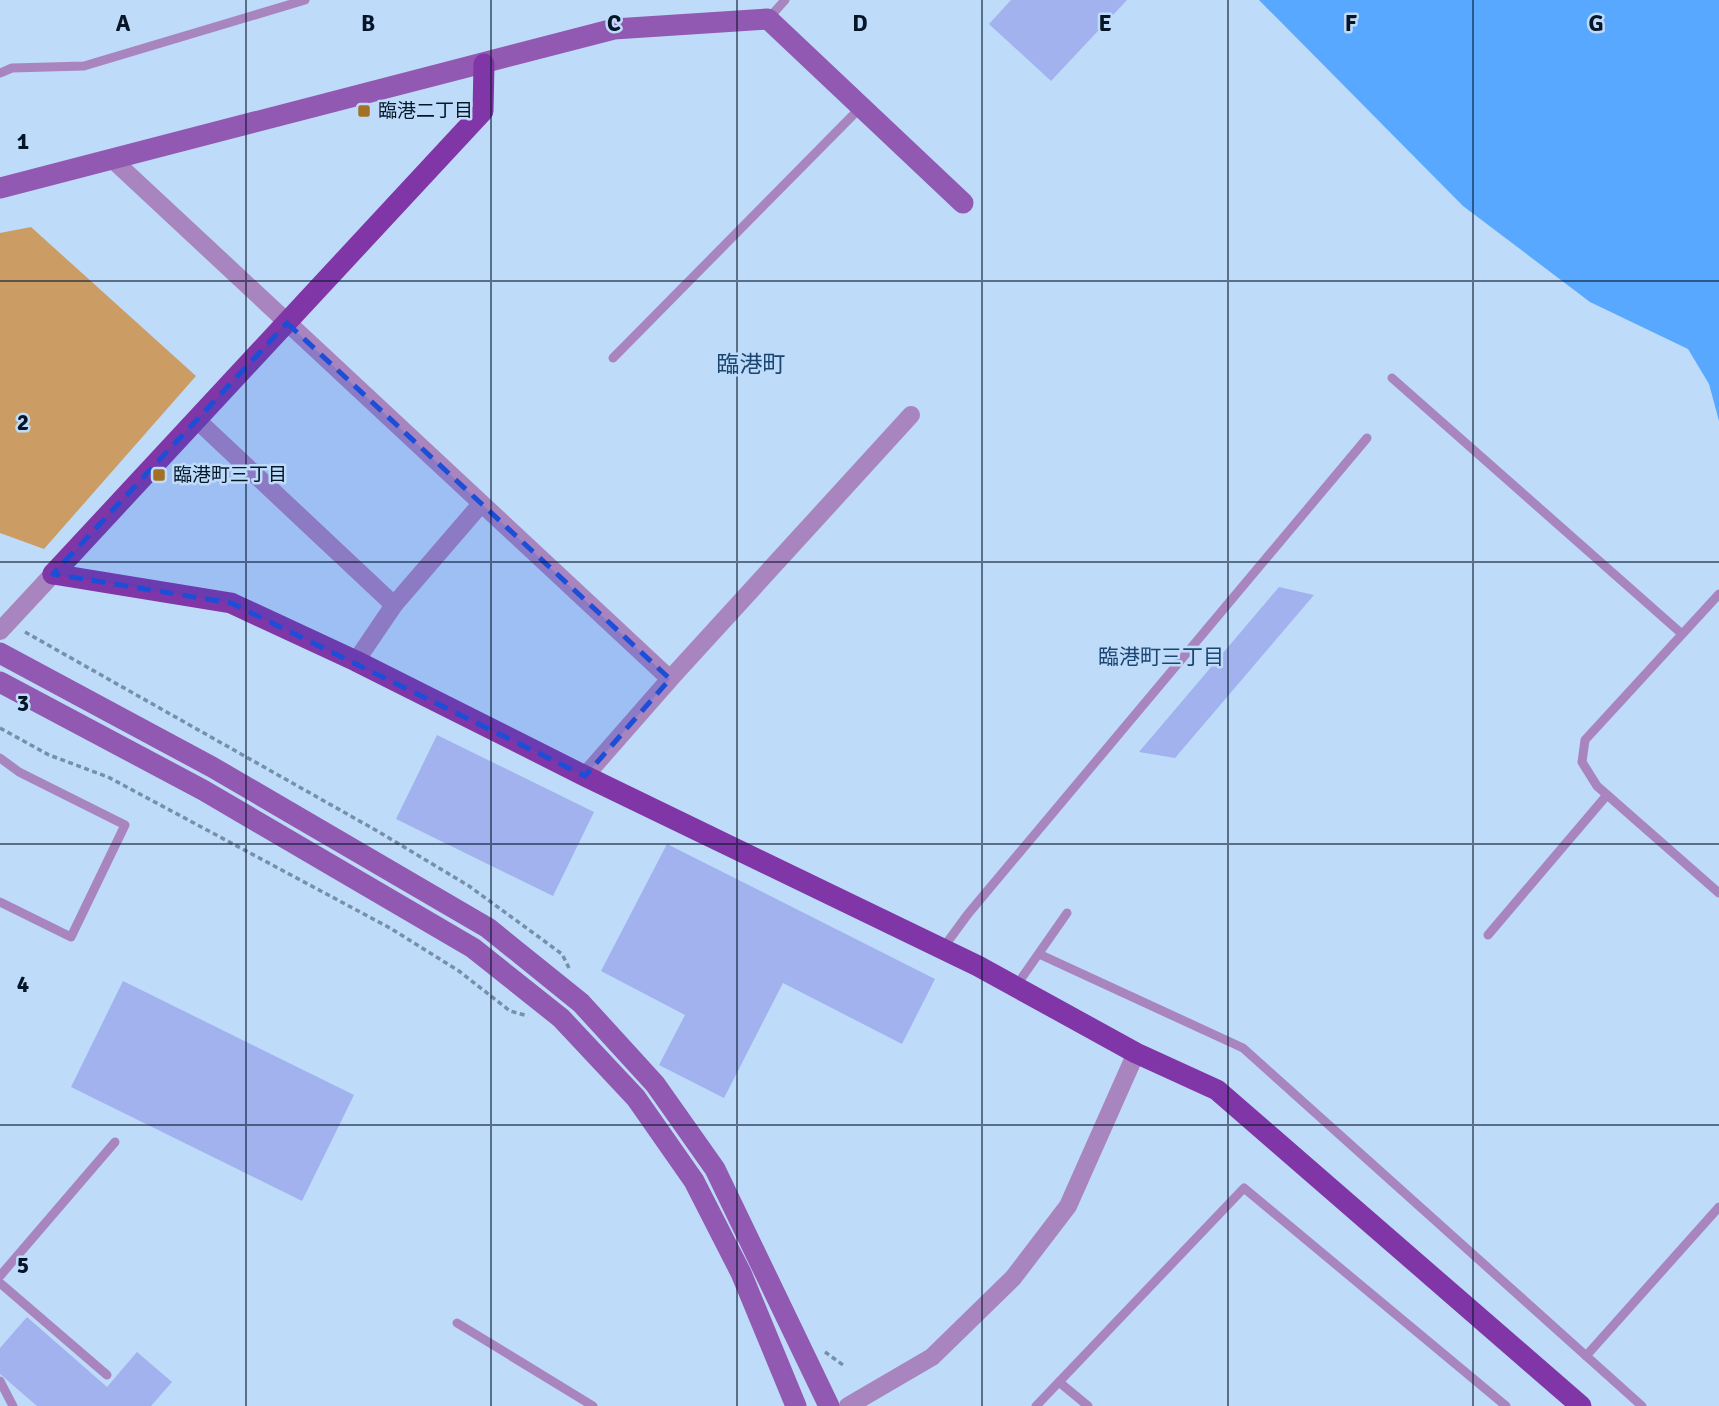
<svg xmlns="http://www.w3.org/2000/svg" width="1719" height="1406" viewBox="0 0 1719 1406" font-family="Signika,'Noto Sans JP',sans-serif">
  <style>
    .green { fill: #cb9d64 }
    .water { fill: #58a8ff }
    .building { fill: #a1b2ef }
    .lines { fill: none; stroke-linecap: round; stroke-linejoin: round }
    .path { stroke: #788faa; stroke-width: 3.5; stroke-dasharray: 5 3.5; stroke-linecap: butt }
    .lane { stroke: #a985c0; stroke-width: 9 }
    .street { stroke: #a985c0; stroke-width: 18 }
    .secondary { stroke: #9159b1; stroke-width: 21 }
    .primary { stroke: #8036a6; stroke-width: 21 }
    .marked { fill: #1d4ed8; fill-opacity: 0.2; stroke: #1d4ed8; stroke-width: 5; stroke-dasharray: 14 9; stroke-linejoin: round }
    .grid { fill: none; stroke: #051629; stroke-width: 2; stroke-opacity: 0.55 }
    .poi-dot { fill: #a37027; stroke: #bfdbfa; stroke-width: 2.5 }
    .labels { text-anchor: middle; dominant-baseline: central; stroke-width: 5; stroke-linejoin: round; paint-order: stroke }
    .poi-label { font-size: 19px; fill: #051629; stroke: #bfdbfa; text-anchor: start }
    .neighbourhood-label { font-size: 21px; fill: #1a4571; stroke: #bfdbfa }
    .quarter-label { font-size: 23px; fill: #1a4571; stroke: #bfdbfa }
    .grid-label { font-size: 23px; text-anchor: middle; font-weight: bold; fill: #051629; stroke: #bfdbfa; stroke-width: 5; stroke-linejoin: round; paint-order: stroke }
  </style>
  <rect width="100%" height="100%" fill="#bfdbfa"/>
  <path class="green" d="M31,227L196,376L44,549L0,533V233Z"/>
  <path class="water" d="M1259,0H1719V421L1709,384L1688,349L1590,302L1463,206Z"/>
  <g class="building">
    <path d="M1011,0H1127L1051,81L989,24Z"/>
    <path d="M1279,587L1314,595L1175,758L1139,752Z"/>
    <path d="M437,735L594,812L553,896L396,819Z"/>
    <path d="M667,844L935,979L902,1044L783,983L724,1098L659,1065L685,1015L601,971Z"/>
    <path d="M123,981L354,1095L302,1201L71,1087Z"/>
    <path d="M27,1317L107,1387L137,1352L172,1382L151,1406H37L0,1374V1348Z"/>
  </g>
  <g class="lines">
    <g class="path">
      <path d="M25,632L379,832L469,886L562,954L569,968"/>
      <path d="M0,728L49,755L108,777L390,928L459,971L510,1011L528,1016"/>
      <path d="M825,1352L843,1365"/>
    </g>
    <g class="lane">
      <path d="M769,18L785,0"/>
      <path d="M0,73L12,68L84,66L305,0"/>
      <path d="M613,358L861,107"/>
      <path d="M1392,378L1682,634"/>
      <path d="M1719,594L1585,740L1582,762L1597,786L1719,893"/>
      <path d="M0,758L19,772L125,825L71,937L0,902"/>
      <path d="M1488,935L1607,795"/>
      <path d="M943,948L968,914L1367,438"/>
      <path d="M1039,954L1243,1048L1642,1406"/>
      <path d="M1016,986L1067,913"/>
      <path d="M0,1276L115,1142"/>
      <path d="M0,1283L107,1375"/>
      <path d="M457,1323L593,1406"/>
      <path d="M1586,1356L1719,1207"/>
      <path d="M0,1381L13,1406"/>
      <path d="M1059,1382L1088,1406"/>
      <path d="M1036,1406L1244,1188L1506,1406"/>
    </g>
    <g class="street">
      <path d="M112,159L670,679L911,415"/>
      <path d="M197,420L394,605"/>
      <path d="M0,631L53,574"/>
      <path d="M356,661L394,605L481,504"/>
      <path d="M585,776L670,679"/>
      <path d="M848,1406L932,1357L1013,1278L1068,1206L1136,1053"/>
    </g>
    <g class="secondary">
      <path d="M0,188L614,29L768,19L963,203"/>
      <path d="M0,653L212,767L488,928L581,1003L655,1084L715,1169L829,1406"/>
      <path d="M0,682L203,790L473,948L561,1018L636,1098L694,1181L741,1273L796,1406"/>
    </g>
    <g class="primary">
      <path d="M53,574L231,603L356,661L585,776L978,966L1136,1053L1217,1090L1581,1406"/>
      <path d="M53,574L483,111L484,64"/>
    </g>
  </g>
  <path class="marked" d="M287,323L670,679L585,776L231,603L53,574Z"/>
  <path class="grid" d="M246,0V1406M491,0V1406M737,0V1406M982,0V1406M1228,0V1406M1473,0V1406M0,281H1719M0,562H1719M0,844H1719M0,1125H1719"/>
  <g class="poi-dot">
    <rect x="357" y="104" width="14" height="14" rx="3.5"/>
    <rect x="152" y="468" width="14" height="14" rx="3.5"/>
  </g>
  <g class="labels">
    <g class="poi-label">
      <text x="378" y="111">臨港二丁目</text>
      <text x="173" y="475">臨港町三丁目</text>
    </g>
    <g class="neighbourhood-label">
      <text x="1161" y="657">臨港町三丁目</text>
    </g>
    <g class="quarter-label">
      <text x="751" y="364">臨港町</text>
    </g>
  </g>
  <g class="grid-label">
    <text x="123" y="31">A</text>
    <text x="368" y="31">B</text>
    <text x="614" y="31">C</text>
    <text x="860" y="31">D</text>
    <text x="1105" y="31">E</text>
    <text x="1351" y="31">F</text>
    <text x="1596" y="31">G</text>
    <text x="23" y="149">1</text>
    <text x="23" y="430">2</text>
    <text x="23" y="711">3</text>
    <text x="23" y="992">4</text>
    <text x="23" y="1273">5</text>
  </g>
</svg>
